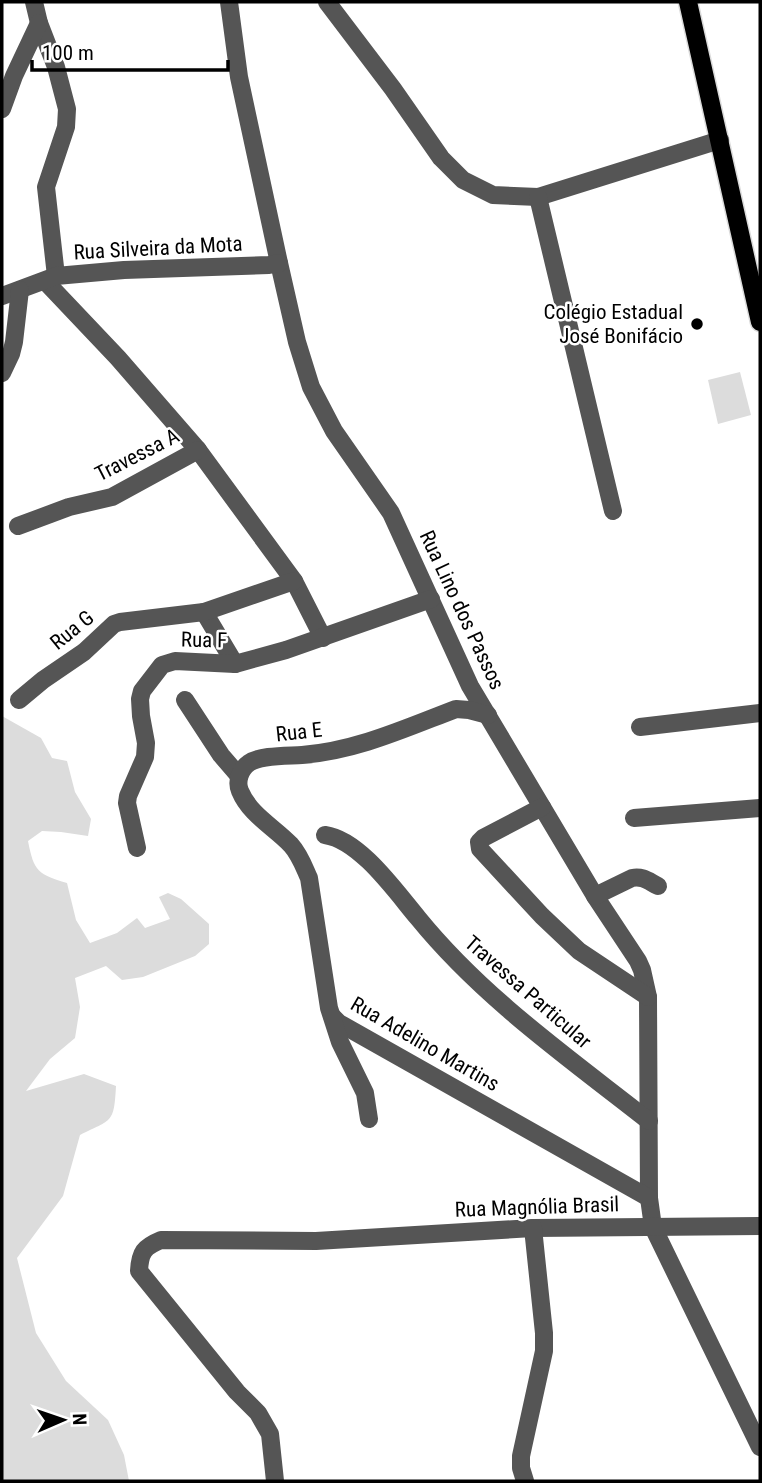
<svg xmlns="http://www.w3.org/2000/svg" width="762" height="1483" viewBox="0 0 762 1483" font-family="'Roboto Condensed',sans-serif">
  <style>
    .green { fill: #dcdcdc }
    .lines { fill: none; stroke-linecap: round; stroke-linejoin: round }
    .major-casing { stroke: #dbdbdb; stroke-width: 21 }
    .minor { stroke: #555; stroke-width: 18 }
    .major { stroke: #000; stroke-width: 18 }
    .poi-dot { fill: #000; stroke: #fff; stroke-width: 2.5 }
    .labels { text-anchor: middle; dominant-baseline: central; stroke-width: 5; stroke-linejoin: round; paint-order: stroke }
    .street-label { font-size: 21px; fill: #000; stroke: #fff }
    .poi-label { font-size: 21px; fill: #000; stroke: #fff; text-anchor: end }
  </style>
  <rect width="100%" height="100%" fill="#fff"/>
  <g class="green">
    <path d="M740,372L751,415L718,424L708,380Z"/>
    <path d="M2,716L41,738L52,758L67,761L75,792L91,819L88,836L61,832L42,831L28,841C34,872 38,874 67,883L76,920L90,943L117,933L137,918L145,928L170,919L159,897L168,893L181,899L209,924V944L195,956L143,977L122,980L106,966L75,978L80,1007L75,1038L50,1059L26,1091L84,1074L116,1086C114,1124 112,1119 80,1135L63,1196L17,1258L36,1333L66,1381L108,1420L124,1455L129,1481H2Z"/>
  </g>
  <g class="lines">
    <g class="major-casing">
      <path id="major" d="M688,2L760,322"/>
    </g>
    <g class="minor">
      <path d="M34,2L39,23L56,67L67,109L66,127L46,187L56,276"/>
      <path d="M229,2L239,77L279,263L297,342L311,387L334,431L391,513L470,686L595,896L638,961L642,970L648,997L649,1198L653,1227L760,1447"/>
      <path d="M327,2L393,89L441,158L463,180L493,195L538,197L720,140"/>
      <path d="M2,109L14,76L39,23"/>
      <path d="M538,197L613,511"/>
      <path d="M45,281L118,358L198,450L294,581L323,638"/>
      <path d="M2,296L56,276L124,270L269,265L279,263"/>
      <path d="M2,373L11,354L14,342L20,290"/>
      <path d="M18,526L69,507L112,497L198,450"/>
      <path d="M204,612L235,664"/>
      <path d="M19,700L43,680L84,652L114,624L120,622L204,612L294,581"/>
      <path d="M185,700L221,755L239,776"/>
      <path d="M640,727L760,713"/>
      <path d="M542,807L483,838L479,842L480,849L542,916L579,951L648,997"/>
      <path d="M634,818L760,808"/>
      <path d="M325,835C360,840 396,892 418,918C483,998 569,1058 649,1121"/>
      <path d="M137,848L127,803L128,796L145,757L146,743L141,716L140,699L142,691L162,665L175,661L235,664L286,650L431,599"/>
      <path d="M595,896L632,878C643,876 648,881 658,886"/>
      <path d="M332,1016L339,1023L649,1198"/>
      <path d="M369,1119L365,1093L340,1042L329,1008L309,878C304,867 300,855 291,845C274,827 250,815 240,791C236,782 240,769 249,763C260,755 288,756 302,755C356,751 406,728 456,709L469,710L488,715"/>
      <path d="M275,1481L270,1434L258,1413L237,1392L139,1271C140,1252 144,1247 161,1240L316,1241L533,1228L760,1226"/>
      <path d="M525,1481L521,1468V1456L544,1351V1333L533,1228"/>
    </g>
    <use href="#major" class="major"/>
  </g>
  <circle class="poi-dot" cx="697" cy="324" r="7"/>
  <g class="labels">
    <g class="street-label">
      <text transform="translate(158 248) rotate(-3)">Rua Silveira da Mota</text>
      <text transform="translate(137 455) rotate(-27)">Travessa A</text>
      <text transform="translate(462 610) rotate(65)">Rua Lino dos Passos</text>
      <text transform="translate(72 630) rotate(-39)">Rua G</text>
      <text transform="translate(204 640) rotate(1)">Rua F</text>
      <text transform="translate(299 732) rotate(-6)">Rua E</text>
      <text transform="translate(528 992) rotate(41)">Travessa Particular</text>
      <text transform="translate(425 1044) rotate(30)">Rua Adelino Martins</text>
      <text transform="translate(537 1207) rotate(-2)">Rua Magnólia Brasil</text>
    </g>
    <g class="poi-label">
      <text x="683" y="312">Colégio Estadual<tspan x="683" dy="24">José Bonifácio</tspan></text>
    </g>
  </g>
  <rect width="762" height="1483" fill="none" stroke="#000000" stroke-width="7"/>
  <g transform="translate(63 1420) rotate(88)" stroke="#ffffff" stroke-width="5" paint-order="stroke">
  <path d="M0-5L12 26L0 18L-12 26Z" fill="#000000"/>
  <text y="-10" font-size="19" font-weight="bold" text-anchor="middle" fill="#000000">N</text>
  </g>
  <path d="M32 60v10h196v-10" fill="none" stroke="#000000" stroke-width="3.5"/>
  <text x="42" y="60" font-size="21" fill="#000000" stroke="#ffffff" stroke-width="5" paint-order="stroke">100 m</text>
</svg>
